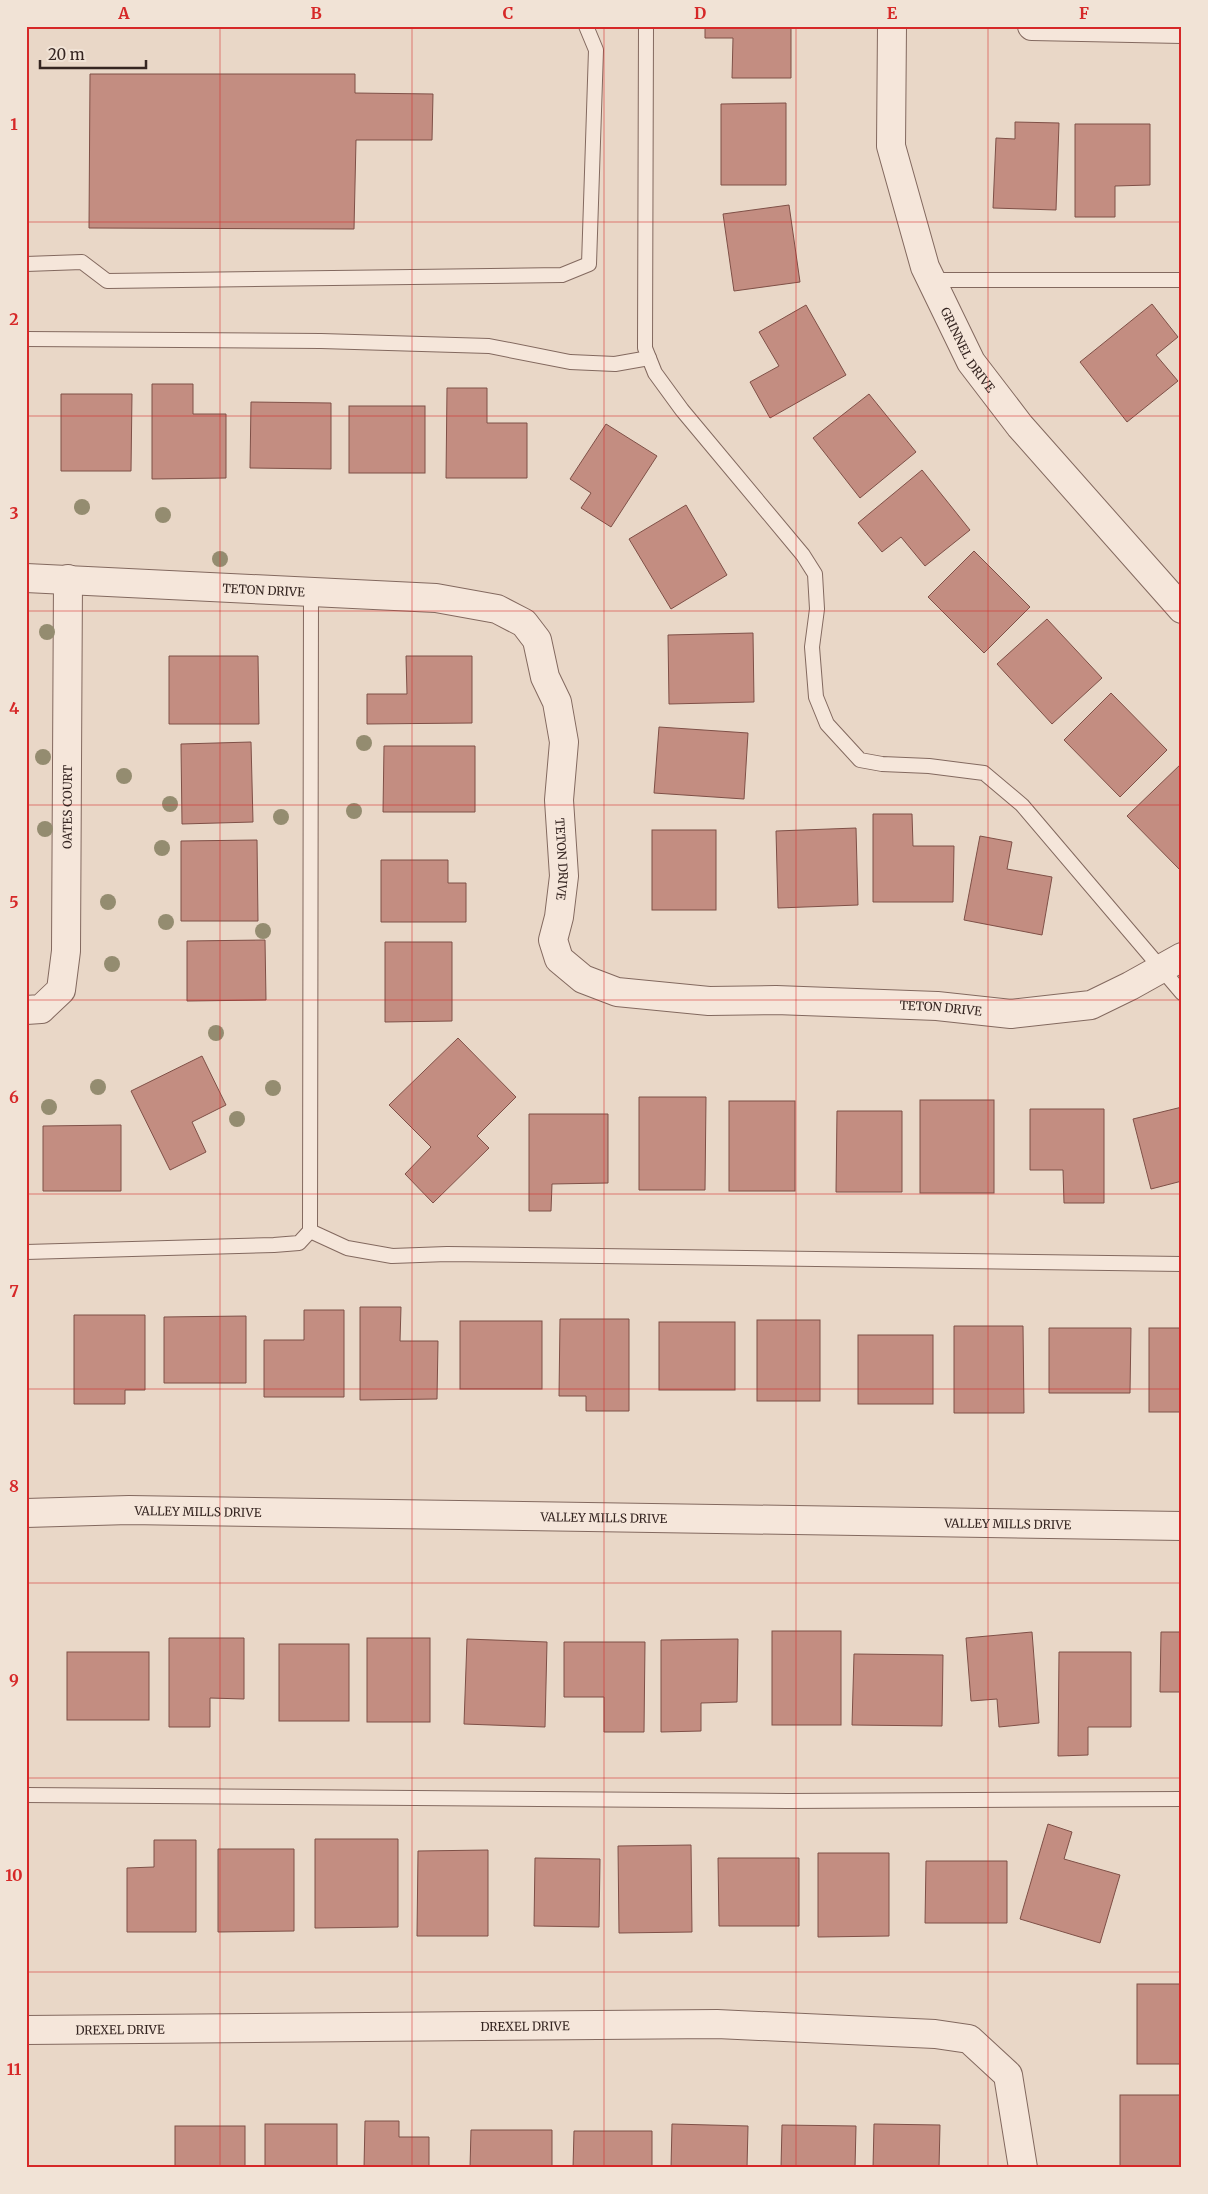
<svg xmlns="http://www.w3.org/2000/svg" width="1208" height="2194" viewBox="0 0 1208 2194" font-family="Merriweather,serif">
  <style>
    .building { fill: #c38d81; stroke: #7f5047 }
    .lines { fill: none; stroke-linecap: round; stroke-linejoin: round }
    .lane-casing { stroke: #83695f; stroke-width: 16 }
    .street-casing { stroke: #83695f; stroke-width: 30 }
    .lane { stroke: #f5e6da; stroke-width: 14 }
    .street { stroke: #f5e6da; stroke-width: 28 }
    .tree { fill: #948c70 }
    .grid { fill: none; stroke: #d62828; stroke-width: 1; stroke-opacity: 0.55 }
    .labels { text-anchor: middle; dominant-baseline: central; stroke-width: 4.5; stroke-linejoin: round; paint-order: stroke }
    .street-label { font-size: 12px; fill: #352521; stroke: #f1e3d6 }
    .neatline { fill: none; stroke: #d62828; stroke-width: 2 }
    .grid-label { font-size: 16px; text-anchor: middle; font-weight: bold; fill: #d62828 }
  </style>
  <rect width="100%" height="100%" fill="#e9d7c7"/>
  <g class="building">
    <path d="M705,26H791V78H732L733,38H705Z"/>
    <path d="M90,74H355V93L433,94L432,140H356L354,229L89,228Z"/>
    <path d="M786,103V185H721V104Z"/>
    <path d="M1015,122L1059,123L1056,210L993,208L996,138L1015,139Z"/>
    <path d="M1075,124H1150V185L1115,186V217H1075Z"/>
    <path d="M789,205L800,282L734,291L723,214Z"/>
    <path d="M1152,304L1178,337L1156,355L1178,381L1127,422L1080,362Z"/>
    <path d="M806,305L846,375L770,418L750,382L779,366L759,332Z"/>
    <path d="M152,384H193V414H226V478L152,479Z"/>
    <path d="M447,388H487V423H527V478H446Z"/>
    <path d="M61,394H132L131,471H61Z"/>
    <path d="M869,394L916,452L860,498L813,438Z"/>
    <path d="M251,402L331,403V469L250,468Z"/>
    <rect x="349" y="406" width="76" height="67"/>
    <path d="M606,424L657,456L611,527L581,508L591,493L570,479Z"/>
    <path d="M922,470L970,530L925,566L901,537L882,552L858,523Z"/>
    <path d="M686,505L727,575L671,609L629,539Z"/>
    <path d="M974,551L1030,607L984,653L928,597Z"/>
    <path d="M1047,619L1102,678L1052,724L997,664Z"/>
    <path d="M753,633L754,702L669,704L668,635Z"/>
    <path d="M169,656H258L259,724H169Z"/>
    <path d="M406,656H472V723L367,724V694H407Z"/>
    <path d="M1111,693L1167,750L1120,797L1064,740Z"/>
    <path d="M659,727L748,733L744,799L654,793Z"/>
    <path d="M251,742L253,822L182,824L181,744Z"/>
    <path d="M384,746H475V812H383Z"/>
    <path d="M1182,763V868L1180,870L1127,816Z"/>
    <path d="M873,814H912L913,846H954L953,902H873Z"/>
    <path d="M856,828L858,905L778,908L776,831Z"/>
    <rect x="652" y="830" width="64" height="80"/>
    <path d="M980,836L1012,842L1007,869L1052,877L1042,935L964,920Z"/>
    <path d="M257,840L258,921H181V841Z"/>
    <path d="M381,860H448V883H466V922H381Z"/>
    <path d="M265,940L266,1000L187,1001V941Z"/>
    <path d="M385,942H452V1021L385,1022Z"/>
    <path d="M458,1038L516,1097L477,1136L489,1148L433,1203L405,1174L431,1147L389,1105Z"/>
    <path d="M202,1056L226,1105L192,1122L206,1152L170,1170L131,1091Z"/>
    <path d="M639,1097H706L705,1190H639Z"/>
    <rect x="920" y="1100" width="74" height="93"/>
    <rect x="729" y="1101" width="66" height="90"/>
    <path d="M1182,1107V1181L1151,1189L1133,1119Z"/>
    <path d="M1030,1109H1104V1203H1064L1063,1170H1030Z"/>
    <path d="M837,1111H902V1192H836Z"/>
    <path d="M529,1114H608V1183L552,1184L551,1211H529Z"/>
    <path d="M121,1125V1191H43V1126Z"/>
    <path d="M360,1307H401L400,1341H438L437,1399L360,1400Z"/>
    <path d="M304,1310H344V1397H264V1340H304Z"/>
    <path d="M74,1315H145V1390H125V1404H74Z"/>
    <path d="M246,1316V1383H164V1317Z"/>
    <path d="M560,1319H629V1411H586V1396H559Z"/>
    <rect x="757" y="1320" width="63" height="81"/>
    <rect x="460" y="1321" width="82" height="68"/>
    <rect x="659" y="1322" width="76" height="68"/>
    <path d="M954,1326H1023L1024,1413H954Z"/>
    <path d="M1049,1328H1131L1130,1393H1049Z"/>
    <rect x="1149" y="1328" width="33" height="84"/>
    <rect x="858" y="1335" width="75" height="69"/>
    <rect x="772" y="1631" width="69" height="94"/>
    <path d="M1032,1632L1039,1723L999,1727L997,1699L971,1701L966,1638Z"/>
    <path d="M1161,1632H1182V1692H1160Z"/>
    <path d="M169,1638H244V1699L210,1698V1727H169Z"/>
    <rect x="367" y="1638" width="63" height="84"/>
    <path d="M467,1639L547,1642L545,1727L464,1724Z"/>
    <path d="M738,1639L737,1702L701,1703V1731L661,1732V1640Z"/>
    <path d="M564,1642H645L644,1732H604V1697H564Z"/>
    <rect x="279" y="1644" width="70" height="77"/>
    <rect x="67" y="1652" width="82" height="68"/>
    <path d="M1059,1652H1131V1727H1088V1755L1058,1756Z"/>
    <path d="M854,1654L943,1655L942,1726L852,1725Z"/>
    <path d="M1048,1824L1072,1832L1064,1859L1120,1875L1100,1943L1020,1919Z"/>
    <path d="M315,1839H398V1927L315,1928Z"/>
    <path d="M154,1840H196V1932H127V1868L154,1867Z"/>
    <path d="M691,1845L692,1932L619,1933L618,1846Z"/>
    <path d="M218,1849H294V1931L218,1932Z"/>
    <path d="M488,1850V1936H417L418,1851Z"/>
    <path d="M818,1853H889V1936L818,1937Z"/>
    <path d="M535,1858L600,1859L599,1927L534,1926Z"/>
    <path d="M718,1858H799V1926H719Z"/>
    <path d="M926,1861H1007V1923H925Z"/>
    <rect x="1137" y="1984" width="45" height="80"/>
    <rect x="1120" y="2095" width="62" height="73"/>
    <path d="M365,2121H399V2137H429V2168H364Z"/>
    <rect x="265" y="2124" width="72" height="44"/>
    <path d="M672,2124L748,2126L747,2168H671Z"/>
    <path d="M874,2124L940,2125L939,2168H873Z"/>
    <path d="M782,2125L856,2126L855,2168H781Z"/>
    <rect x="175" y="2126" width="70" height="42"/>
    <path d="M471,2130H552V2168H470Z"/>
    <path d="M574,2131H652V2168H573Z"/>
  </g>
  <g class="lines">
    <g class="lane-casing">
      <g id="lane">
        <path d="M646,26L645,348L655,373L682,410L803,555L815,574L817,609L812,647L816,697L827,724L860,760L882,764L929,766L984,773L1022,805L1182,993"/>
        <path d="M26,264L82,262L107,281L562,275L589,264L596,50L586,26"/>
        <path d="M931,280H1182"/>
        <path d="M26,339L321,341L489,346L570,362L615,364L649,358"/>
        <path d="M310,1231L347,1248L392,1256L447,1254L1182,1264"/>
        <path d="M26,1252L274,1245L299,1243L310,1231L311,592"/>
        <path d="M26,1795L788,1801L1182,1799"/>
      </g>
    </g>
    <g class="street-casing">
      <g id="street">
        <path id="s1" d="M892,26L891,146L925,267L971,362L1020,426L1182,609"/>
        <path d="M1032,26L1182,29"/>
        <path id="s2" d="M26,578L436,598L497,609L524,623L537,640L545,677L557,702L564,742L559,800L564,876L559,917L553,940L559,959L583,979L617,992L709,1001L776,1000L937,1006L1011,1014L1091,1005L1130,986L1182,957"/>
        <path id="s3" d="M26,1010L41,1009L61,990L66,951L68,579"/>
        <path id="s4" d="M26,1513L129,1510L1182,1526"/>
        <path id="s5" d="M26,2030L717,2024L935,2034L969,2039L1008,2075L1023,2168"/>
      </g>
    </g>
    <use href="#lane" class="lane"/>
    <use href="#street" class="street"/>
  </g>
  <g class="tree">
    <circle cx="82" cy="507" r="8"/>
    <circle cx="163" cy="515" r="8"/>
    <circle cx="220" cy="559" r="8"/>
    <circle cx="47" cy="632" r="8"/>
    <circle cx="364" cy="743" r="8"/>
    <circle cx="43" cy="757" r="8"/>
    <circle cx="124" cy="776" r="8"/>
    <circle cx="170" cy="804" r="8"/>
    <circle cx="354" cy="811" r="8"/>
    <circle cx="281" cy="817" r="8"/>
    <circle cx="45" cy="829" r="8"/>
    <circle cx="162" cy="848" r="8"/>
    <circle cx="108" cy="902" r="8"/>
    <circle cx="166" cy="922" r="8"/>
    <circle cx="263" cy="931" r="8"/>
    <circle cx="112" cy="964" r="8"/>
    <circle cx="216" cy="1033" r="8"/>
    <circle cx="98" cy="1087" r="8"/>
    <circle cx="273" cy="1088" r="8"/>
    <circle cx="49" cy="1107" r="8"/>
    <circle cx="237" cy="1119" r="8"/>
  </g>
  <path class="grid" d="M220,26V2168M412,26V2168M604,26V2168M796,26V2168M988,26V2168M26,222H1182M26,416H1182M26,611H1182M26,805H1182M26,1000H1182M26,1194H1182M26,1389H1182M26,1583H1182M26,1778H1182M26,1972H1182"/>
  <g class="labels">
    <g class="street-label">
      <text stroke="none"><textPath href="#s1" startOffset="339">GRINNEL DRIVE</textPath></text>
      <text stroke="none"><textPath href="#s2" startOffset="238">TETON DRIVE</textPath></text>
      <text stroke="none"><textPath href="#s3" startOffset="226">OATES COURT</textPath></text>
      <text stroke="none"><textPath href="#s2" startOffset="748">TETON DRIVE</textPath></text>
      <text stroke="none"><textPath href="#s2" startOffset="1242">TETON DRIVE</textPath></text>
      <text stroke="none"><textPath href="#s4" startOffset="172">VALLEY MILLS DRIVE</textPath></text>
      <text stroke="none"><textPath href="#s4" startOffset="578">VALLEY MILLS DRIVE</textPath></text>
      <text stroke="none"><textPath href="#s4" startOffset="982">VALLEY MILLS DRIVE</textPath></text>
      <text stroke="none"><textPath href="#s5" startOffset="499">DREXEL DRIVE</textPath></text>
      <text stroke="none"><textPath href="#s5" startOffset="94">DREXEL DRIVE</textPath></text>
    </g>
  </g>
  <rect width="1208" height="2194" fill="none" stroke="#f1e3d6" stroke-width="55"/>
  <path d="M40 60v8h106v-8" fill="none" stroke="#352521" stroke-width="2.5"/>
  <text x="48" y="60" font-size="15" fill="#352521" stroke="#f1e3d6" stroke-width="4" paint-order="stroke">20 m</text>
  <rect x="28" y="28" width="1152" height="2138" class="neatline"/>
  <g class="grid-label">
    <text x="124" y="19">A</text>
    <text x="316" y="19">B</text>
    <text x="508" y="19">C</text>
    <text x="700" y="19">D</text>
    <text x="892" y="19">E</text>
    <text x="1084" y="19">F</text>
    <text x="14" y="130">1</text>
    <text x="14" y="325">2</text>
    <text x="14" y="519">3</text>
    <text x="14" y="714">4</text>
    <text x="14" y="908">5</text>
    <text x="14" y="1103">6</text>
    <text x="14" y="1297">7</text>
    <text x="14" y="1492">8</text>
    <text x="14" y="1686">9</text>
    <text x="14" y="1881">10</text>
    <text x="14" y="2075">11</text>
  </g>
</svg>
